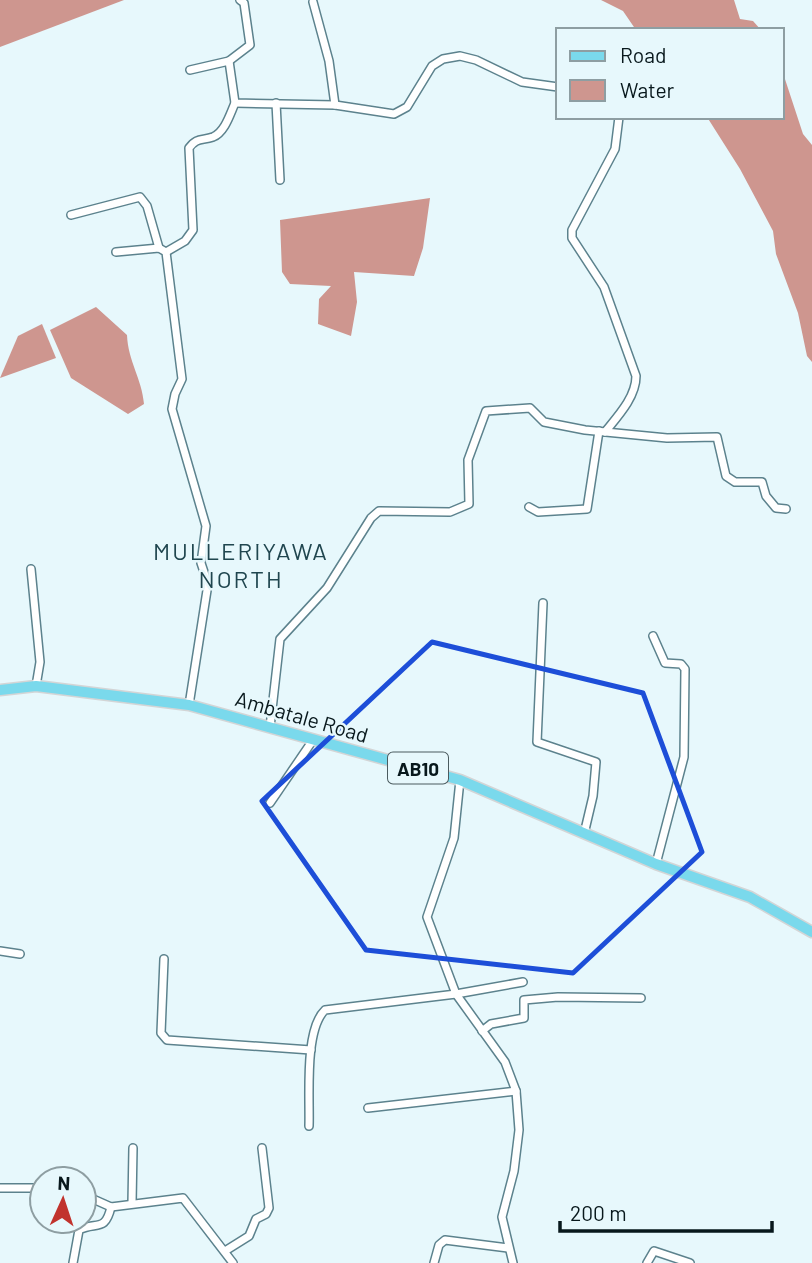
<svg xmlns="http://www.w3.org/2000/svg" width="812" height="1263" viewBox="0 0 812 1263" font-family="Barlow,sans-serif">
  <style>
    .water { fill: #ce968f }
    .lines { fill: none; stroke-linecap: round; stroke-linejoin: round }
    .street-casing { stroke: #5c828d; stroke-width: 10 }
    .primary-casing { stroke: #d3d5d6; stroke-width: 13 }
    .street { stroke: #fff; stroke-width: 7 }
    .primary { stroke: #7ad9ec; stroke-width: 10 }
    .marked { fill: none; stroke: #1d4ed8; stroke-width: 5; stroke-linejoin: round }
    .labels { text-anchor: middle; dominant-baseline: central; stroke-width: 5; stroke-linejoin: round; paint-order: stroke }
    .shield { fill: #e7f8fc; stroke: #4b5b5f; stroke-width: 2 }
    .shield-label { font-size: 19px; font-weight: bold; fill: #08181c }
    .street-label { font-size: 21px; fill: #08181c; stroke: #e7f8fc }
    .quarter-label { font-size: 24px; letter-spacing: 2px; fill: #20464f; stroke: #e7f8fc }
  </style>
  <rect width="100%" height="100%" fill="#e7f8fc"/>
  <g class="water">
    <path d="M0,0H124L0,47Z"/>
    <path d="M601,0H734L740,19L753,21L761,30H636L623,11Z"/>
    <path d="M782,70L803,134L812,145V362L807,356L798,313L776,254L773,231L740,169L707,117H782Z"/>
    <path d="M430,198L423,248L414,276L354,272L357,302L351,336L318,324L319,299L331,286L290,284L282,272L280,220Z"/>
    <path d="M96,307L127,335C128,361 142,379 144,404L128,414L71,378L50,330Z"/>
    <path d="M42,324L56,358L0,378L18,336Z"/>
  </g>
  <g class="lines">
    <g class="street-casing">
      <g id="street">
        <path d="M313,2L329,61L335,105"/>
        <path d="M229,61L235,103L335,105L394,114L407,107L432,66L443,59L460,56L476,60L522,82L558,87"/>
        <path d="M190,70L229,61L250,45L244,3L240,0"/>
        <path d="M276,103L280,180"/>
        <path d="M71,215L140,197L147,206L159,248"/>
        <path d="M116,252L159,248L166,252L182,379L175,394L172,409L206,526L201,563L208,584L189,705"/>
        <path d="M166,252L185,241L193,230L189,148C197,137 202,141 213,137C225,132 230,114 235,103"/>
        <path d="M605,432C618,416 636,397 636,376L604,287L572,238V230L615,149L619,117"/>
        <path d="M529,507L538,512L587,509L599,431"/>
        <path d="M31,569L40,662L36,686"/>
        <path d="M543,603L537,742L596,762L593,796L584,834"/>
        <path d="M653,636L665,663L681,664L685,669L684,757L656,864"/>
        <path d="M270,727L280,639L327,588L371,518L379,511L450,512L469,504L468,460L486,411L530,408L544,422L585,430L667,438L717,437L726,476L735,482H762L766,496L776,508L786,509"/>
        <path d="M460,780L454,838L427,917L456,994L505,1062L516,1091L519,1130L514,1171L502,1217L513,1263"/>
        <path d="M270,803L313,740"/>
        <path d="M0,951L20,954"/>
        <path d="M164,959L161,1033L167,1040L311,1050"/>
        <path d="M482,1031L491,1024L524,1018V1000L558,997L641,998"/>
        <path d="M368,1108L516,1091"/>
        <path d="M309,1126C310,1098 304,1030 325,1010L456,994L523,982"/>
        <path d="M0,1188H42"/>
        <path d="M84,1195L111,1207L183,1198L233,1263"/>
        <path d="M132,1203L133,1148"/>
        <path d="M225,1251L249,1236L256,1219L266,1214L269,1208L262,1148"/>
        <path d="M73,1263L79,1230C96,1221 105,1233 111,1207"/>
        <path d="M434,1263L439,1245L445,1240L508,1248"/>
        <path d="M647,1263L654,1251L690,1263"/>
      </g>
    </g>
    <g class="primary-casing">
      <path id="primary" d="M0,690L36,686L189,705L460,780L656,864L750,897L812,932"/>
    </g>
    <use href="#street" class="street"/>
    <use href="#primary" class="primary"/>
  </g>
  <path class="marked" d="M432,642L643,693L702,852L573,973L366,950L262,801Z"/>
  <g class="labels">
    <rect class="shield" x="388" y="752.5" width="60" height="31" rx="5"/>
    <g class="shield-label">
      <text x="418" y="768">AB10</text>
    </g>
    <g class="street-label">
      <text transform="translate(302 716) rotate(16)">Ambatale Road</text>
    </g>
    <g class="quarter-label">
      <text x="241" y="550">MULLERIYAWA<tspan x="241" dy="28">NORTH</tspan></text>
    </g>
  </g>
  <rect x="556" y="28" width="228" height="91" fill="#e7f8fc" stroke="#8e9ea2" stroke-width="2"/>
  <rect x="570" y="51" width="35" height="10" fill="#7ad9ec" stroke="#8e9ea2" stroke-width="2"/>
  <text x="620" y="63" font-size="21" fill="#08181c">Road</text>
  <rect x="570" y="80" width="35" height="21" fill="#ce968f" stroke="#8e9ea2" stroke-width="2"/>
  <text x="620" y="98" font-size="21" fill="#08181c">Water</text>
  <g transform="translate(63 1200) rotate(3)"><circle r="33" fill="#e7f8fc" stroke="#8e9ea2" stroke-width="2"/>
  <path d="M0-5L12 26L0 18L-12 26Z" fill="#c1332d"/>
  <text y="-10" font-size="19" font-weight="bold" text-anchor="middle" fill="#08181c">N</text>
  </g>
  <path d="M560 1221v10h212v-10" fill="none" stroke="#08181c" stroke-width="3.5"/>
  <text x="570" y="1221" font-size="21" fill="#08181c" stroke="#e7f8fc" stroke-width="5" paint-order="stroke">200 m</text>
</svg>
